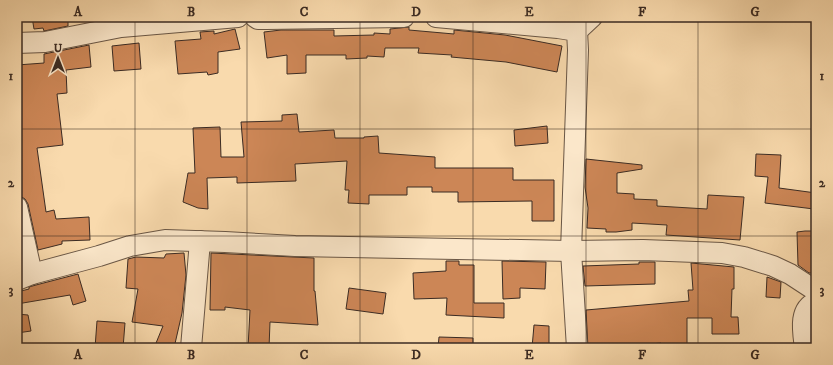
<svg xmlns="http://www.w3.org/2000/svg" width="833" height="365" viewBox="0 0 833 365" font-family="'IM FELL DW Pica',serif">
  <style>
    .building { fill: #cc8656; stroke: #3b2b23 }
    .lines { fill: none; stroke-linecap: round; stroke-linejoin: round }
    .minor-casing { stroke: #6a5746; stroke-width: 22 }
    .minor { stroke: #fbe7ca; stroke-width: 20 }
    .grid { fill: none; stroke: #3b2b23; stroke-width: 1; stroke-opacity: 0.55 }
    .neatline { fill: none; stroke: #3b2b23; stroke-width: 1.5 }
    .grid-label { font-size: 13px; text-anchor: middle; font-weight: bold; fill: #3b2b23 }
  </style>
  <rect width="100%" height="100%" fill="#f9daad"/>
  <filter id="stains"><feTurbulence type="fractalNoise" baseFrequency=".005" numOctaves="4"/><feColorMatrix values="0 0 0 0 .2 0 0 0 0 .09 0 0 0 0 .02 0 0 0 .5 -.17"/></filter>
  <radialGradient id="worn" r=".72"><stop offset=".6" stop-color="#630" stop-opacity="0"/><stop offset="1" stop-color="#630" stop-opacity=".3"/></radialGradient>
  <g class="building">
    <path d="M32,17H68V26L44,31L43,28L34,29Z"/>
    <path d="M409,27V30L454,34V30L505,35L562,46L557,72L506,62L451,57L452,55L418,53L419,48H385L384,57L367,56V58L346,59V55H306V73L287,74V55L267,58L264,32L281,30H334V36L374,35V33L390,34V29Z"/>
    <path d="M235,29L240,49L218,52V73L208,75L207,72L178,74L175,41L201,39L200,32L214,31V34Z"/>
    <path d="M139,43L141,69L114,71L112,46Z"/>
    <path d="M89,45L91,67L66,70L67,93L57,94L63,145L37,148L46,212L54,210L56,219L89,217L90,240L62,241V244L38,250L28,204L25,199L20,196L17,172V115L20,114L17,65L44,63V54Z"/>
    <path d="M297,114L299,132L334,130L335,138H364V137L378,136L379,153L435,157V168H513V180H554V221H532V201L458,202V192H432V187H407V195H369V204L348,203L349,190H345L347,161L295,164L296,181L237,183V177L207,178L208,209L198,208L183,202L188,173H195L193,128L220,127L221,157H244L241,122L282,121V115Z"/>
    <path d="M547,126L548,143L515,146L514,130Z"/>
    <path d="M756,154L781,155L779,188L816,193L814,209L765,203L768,177L755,176Z"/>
    <path d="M586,159L642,165V169L617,173V193L634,194V199L657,200V206L707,209L708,195L744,197L740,240L666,235L667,225L632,223V230L616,232H606V229L587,228L588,208L585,187Z"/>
    <path d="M805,231H816V273H809L798,265L797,232Z"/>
    <path d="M184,253L186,275L182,313L174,348H154L163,326L132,322L138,289L126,288L128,259L136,257L164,258L166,254Z"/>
    <path d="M211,253L314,258V291H315L318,325L270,322L269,348H248L250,310L225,307V310H210Z"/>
    <path d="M446,261H459V265H474V303H504V318L446,315L447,298L414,299L413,273L446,271Z"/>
    <path d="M502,261L546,262L545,289L520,288V298L503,299Z"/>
    <path d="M639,262H655V284L585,286L583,266L639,264Z"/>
    <path d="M691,263L734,267V289H732L731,317H738L739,334H712V318H687V348H661V343L620,347V348H588L586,310L689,301L688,290H693Z"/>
    <path d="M78,274L86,301L73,305L70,295L17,304V292L29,289V287L36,285Z"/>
    <path d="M767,277L781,282L780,298L766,297Z"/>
    <path d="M349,288L386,293L383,314L346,309Z"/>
    <path d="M17,314L28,315L31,331L17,333Z"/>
    <path d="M97,321L125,323L123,348H95Z"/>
    <path d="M534,325L549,326V348H532Z"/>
    <path d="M439,337L473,338V348H438Z"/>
  </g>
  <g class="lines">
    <g class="minor-casing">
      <g id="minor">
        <path d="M255,17L258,19H266L404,17"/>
        <path d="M436,17L558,28L577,31L578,50L571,251L577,348"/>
        <path d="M577,31L592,17"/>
        <path d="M17,43L45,42L121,27L238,17"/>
        <path d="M17,207L32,274"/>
        <path d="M17,280L32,274L99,256L130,246L165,240L225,242L295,246L571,251L643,250L722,253L744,257L773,266L790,274L816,291"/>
        <path d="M191,348L200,241"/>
        <path d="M805,348C803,332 798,309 816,302"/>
      </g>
    </g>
    <use href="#minor" class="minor"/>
  </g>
  <path class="grid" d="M135,17V348M247,17V348M360,17V348M473,17V348M586,17V348M698,17V348M17,129H816M17,236H816"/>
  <rect width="833" height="365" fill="none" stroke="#f9daad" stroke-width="44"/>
  <g transform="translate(58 58)" stroke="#fbe7ca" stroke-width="3" paint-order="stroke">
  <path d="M0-3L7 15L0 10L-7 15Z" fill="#3b2b23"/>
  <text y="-6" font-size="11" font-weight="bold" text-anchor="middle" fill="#3b2b23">U</text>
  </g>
  <rect x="22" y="22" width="789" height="321" class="neatline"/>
  <g class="grid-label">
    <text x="78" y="16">A</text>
    <text x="191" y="16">B</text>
    <text x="304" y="16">C</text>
    <text x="416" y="16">D</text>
    <text x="529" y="16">E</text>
    <text x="642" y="16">F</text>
    <text x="755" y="16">G</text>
    <text x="11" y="80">1</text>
    <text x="822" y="80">1</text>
    <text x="11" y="187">2</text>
    <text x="822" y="187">2</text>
    <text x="11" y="294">3</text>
    <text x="822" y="294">3</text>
    <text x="78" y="359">A</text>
    <text x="191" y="359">B</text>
    <text x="304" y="359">C</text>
    <text x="416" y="359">D</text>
    <text x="529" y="359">E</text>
    <text x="642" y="359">F</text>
    <text x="755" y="359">G</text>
  </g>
  <rect width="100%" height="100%" filter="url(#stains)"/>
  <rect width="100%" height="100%" fill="url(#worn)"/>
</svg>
